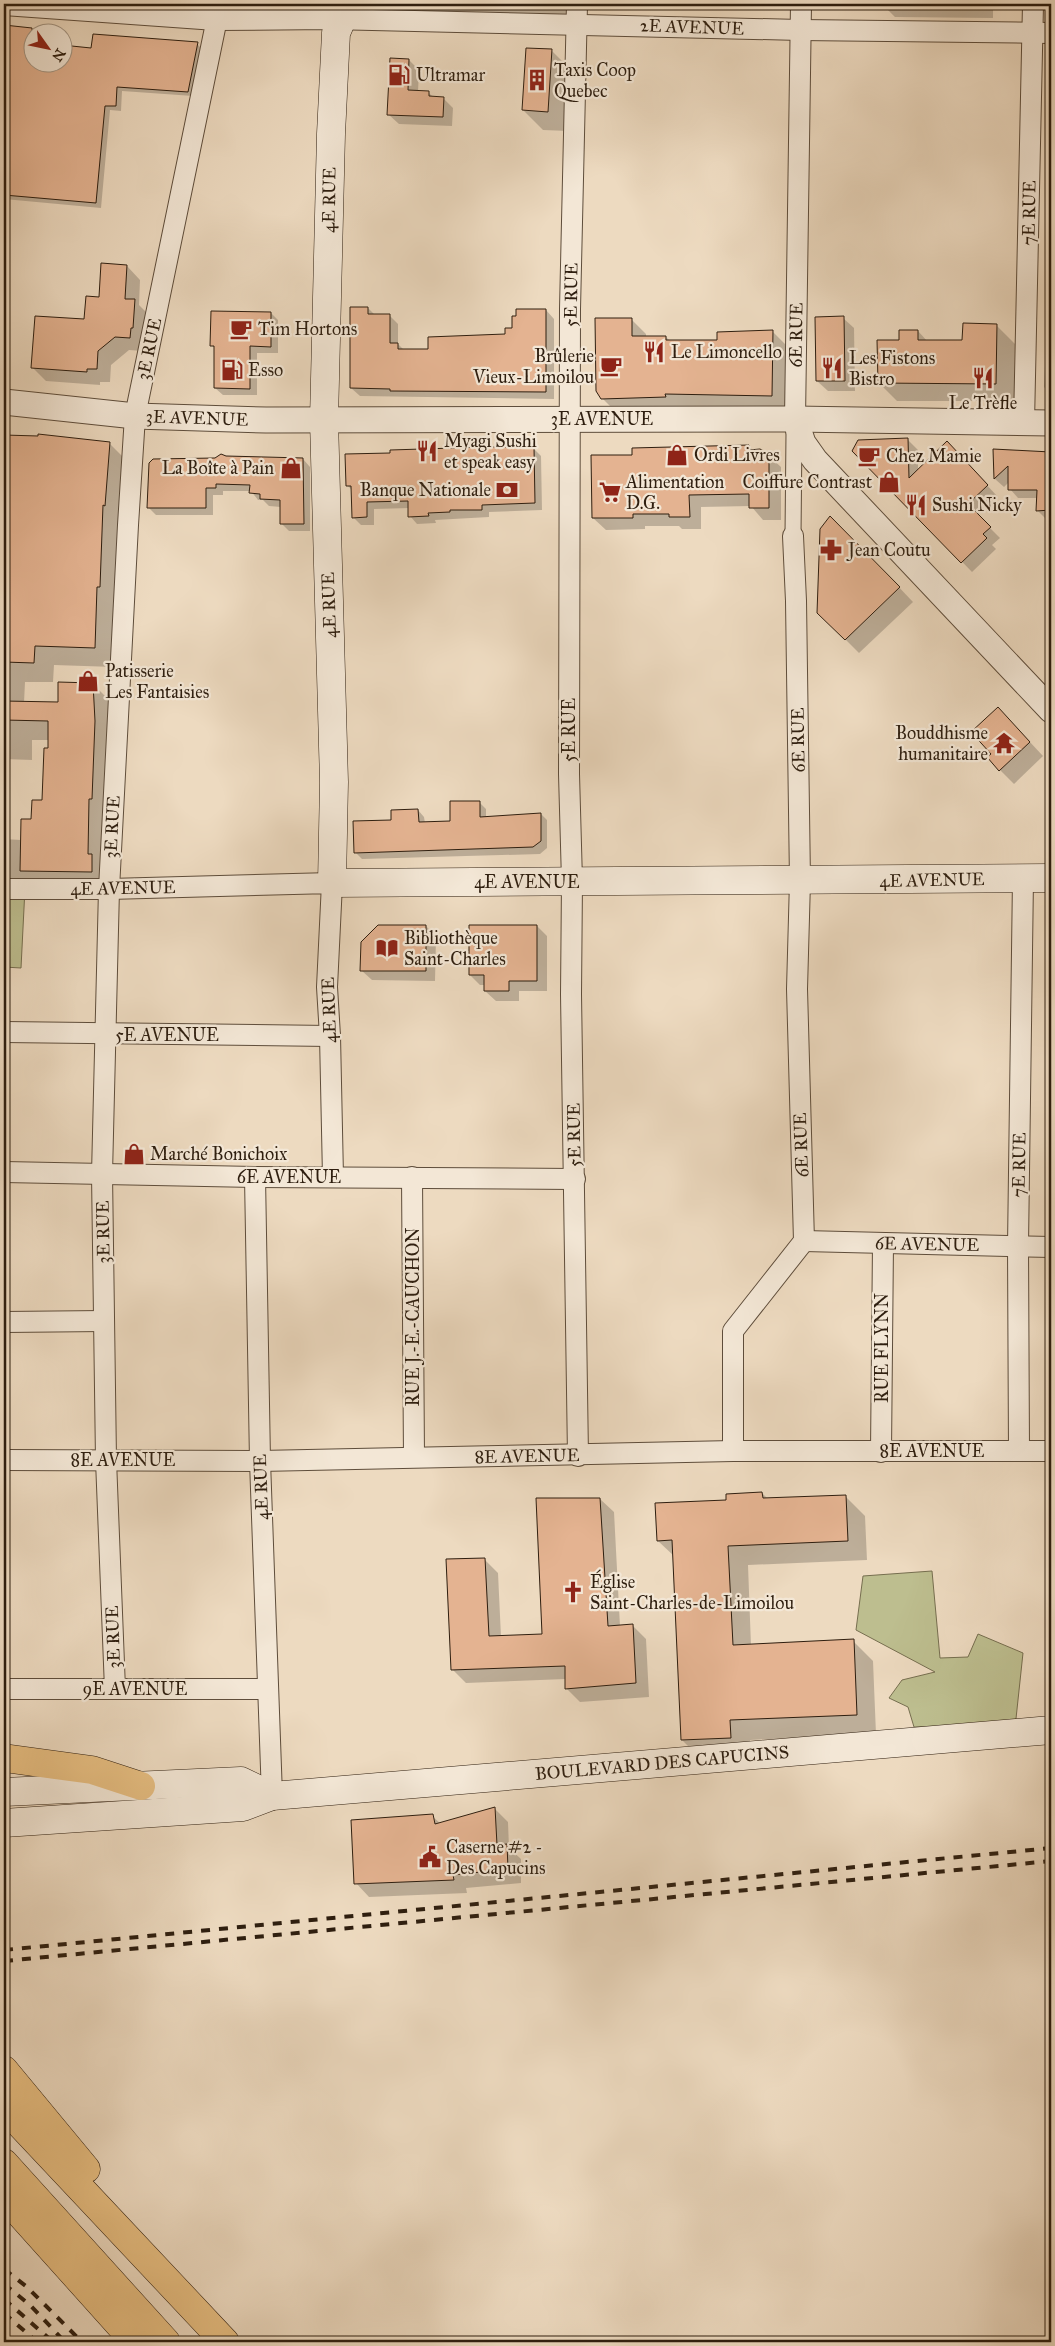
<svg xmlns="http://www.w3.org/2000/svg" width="1055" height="2346" viewBox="0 0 1055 2346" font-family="'IM FELL Great Primer',serif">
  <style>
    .green { fill: #bdbe8f; stroke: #766e4f }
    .shadow { fill: #0003 }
    .building { fill: #e4b391; stroke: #2e1e0f }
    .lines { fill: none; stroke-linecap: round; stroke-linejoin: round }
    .pedestrian-casing { stroke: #5e4d3b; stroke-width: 17 }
    .minor-casing { stroke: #5e4d3b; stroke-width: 22 }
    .tertiary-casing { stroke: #5e4d3b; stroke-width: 27 }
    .secondary-casing { stroke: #2e1e0f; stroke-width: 29 }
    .motorway-casing { stroke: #2e1e0f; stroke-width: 29 }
    .pedestrian { stroke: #f3e7d6; stroke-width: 15 }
    .minor { stroke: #f3e7d6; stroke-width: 20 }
    .tertiary { stroke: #f3e7d6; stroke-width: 25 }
    .secondary { stroke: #f3e7d6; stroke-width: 28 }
    .motorway { stroke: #e6bd80; stroke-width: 28 }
    .rail { stroke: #2e1e0f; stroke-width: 4; stroke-dasharray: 9 9; stroke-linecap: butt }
    .labels { text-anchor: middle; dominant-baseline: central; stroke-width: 4.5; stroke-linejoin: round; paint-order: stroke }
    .street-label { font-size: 18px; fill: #2e1e0f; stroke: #f3e7d6 }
    .poi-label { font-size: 18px; fill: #2e1e0f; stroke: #f3e7d6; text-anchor: start }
  </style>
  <rect width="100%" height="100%" fill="#eddac0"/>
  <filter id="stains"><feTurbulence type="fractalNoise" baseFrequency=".004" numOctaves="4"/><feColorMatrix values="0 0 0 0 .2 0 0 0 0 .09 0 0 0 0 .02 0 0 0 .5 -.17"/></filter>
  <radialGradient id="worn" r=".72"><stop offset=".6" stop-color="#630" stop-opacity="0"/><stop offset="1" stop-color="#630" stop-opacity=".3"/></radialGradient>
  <g class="green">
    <path d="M25,888L21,968L4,967V889Z"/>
    <path d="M932,1571L940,1658L968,1657L978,1634L1023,1653L1015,1728L914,1727L908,1707L889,1698L902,1680L935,1672L856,1630L863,1576Z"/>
  </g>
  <g class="shadow">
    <path d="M415,4H571L570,18L428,16Z"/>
    <path d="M850,4H993V18L895,17L886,8L853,7Z"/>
    <path d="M4,27L56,32H32V62H62L93,49L197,44L202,49L193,96L122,91L121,111L110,110L101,208L4,199Z"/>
    <path d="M552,51L572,71L568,131L543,130L523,110Z"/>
    <path d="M409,60L419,70L418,92H428L434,98H443L453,108L452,126L399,124L388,114Z"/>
    <path d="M127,266L140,280L139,305L148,314L143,351L129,350L111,365L110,382H100V385L46,381L32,367L85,321L100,299Z"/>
    <path d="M368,308L375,315L390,316L398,324V344L404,350H429L506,336L546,310L554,319V399L360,396L351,388Z"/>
    <path d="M271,313L278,320V353H257V395H223L215,388L216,349L211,345Z"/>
    <path d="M843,318L854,328L855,391H828L817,381Z"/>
    <path d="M631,319L646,334V337H666L670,341L719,342L772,331L787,346L786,410L617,413L602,398Z"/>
    <path d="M1047,322H1051V394L1044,387Z"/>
    <path d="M996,325L1015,344L1014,401H897L879,383L901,341L918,331L928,342L964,341Z"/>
    <path d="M4,436L109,443L129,463L114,667L54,665L53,682H25L24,703L59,704L93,684L113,704L111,891L4,890V839L21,840L44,801L49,740H32V760L4,759Z"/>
    <path d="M908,440L918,450V471L957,453L997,496L977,515L1000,538L992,545L996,549L972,572L854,450Z"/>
    <path d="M749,446L753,451L768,455L781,467V520H763L751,506L701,507V529H682L679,526H645V529L606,530L593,518L634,456Z"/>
    <path d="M533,448L541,456L542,510L489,512V517L435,520L436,523L417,524L410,516V508L374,509V525H361L353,517V491L347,485Z"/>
    <path d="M994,450L1051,453V519H1046L1037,510L1038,498H1018L1010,489L1009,482L1004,487L995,479Z"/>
    <path d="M226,458L303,459L310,467V531H289L281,523V507L269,506L263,500H258L251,491H223V495H213V515H156L149,508Z"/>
    <path d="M875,562L913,602L859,653L818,612Z"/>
    <path d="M1011,722L1043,756L1014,784L988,758Z"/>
    <path d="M479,802L486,809V817L541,814L547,820V848L540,854L362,859L355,852L393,821L418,810L424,817L425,823H452Z"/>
    <path d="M426,926L436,937L435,981L372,980L361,970Z"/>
    <path d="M537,926L547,936V991H519V1001H496L485,991V985H480L470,975Z"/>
    <path d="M762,1493L768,1499L845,1496L865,1516L867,1560L748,1565L751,1646L853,1641L873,1661L876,1734L750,1740V1757L702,1760L682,1740L674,1556L658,1541L728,1501Z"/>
    <path d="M600,1499L614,1512L620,1626L632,1625L646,1639L649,1697L580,1702L566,1688V1679L466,1683L452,1669L484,1559L498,1573L501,1637L543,1635Z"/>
    <path d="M495,1809L508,1822L509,1848L521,1859V1883L466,1888L467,1893L369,1897L356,1883L432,1816L441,1824Z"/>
  </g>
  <g class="building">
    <path d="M4,25L32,28V62H62V45L91,48L93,34L198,42L188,92L117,87L116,106H105L96,203L4,195Z"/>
    <path d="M526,48L552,49L548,112L522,110Z"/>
    <path d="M390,58L409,59L408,90L429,91V96L444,97L443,117L387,115Z"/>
    <path d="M101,263L127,265L125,299H135L133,328H131L130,338L115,337L98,351L97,369H87V372L31,368L35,316L84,319L86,296L99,297Z"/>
    <path d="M350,307H368V314H390V343H398V349H428V337L505,334V328H512V316H516V309H546V392L390,391V389L350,388Z"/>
    <path d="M211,311L271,312V347L250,346V389L214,388V346H210Z"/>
    <path d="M844,316L845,381H816L815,317Z"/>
    <path d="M595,318H632V336H666V340H717V332L773,330L772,396L665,394L666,397L601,399L596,391Z"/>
    <path d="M963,323L997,324L996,384L878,383L877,340H899V330H918V340H962Z"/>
    <path d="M38,434L110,442L105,506L103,505L100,587H97L95,648L35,646L34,663L4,662V435L38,436Z"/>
    <path d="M908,438L909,478L947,441L988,485L968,504L991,527L983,534L987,538L961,563L852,451L858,440Z"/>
    <path d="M749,445V450L760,449L769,454V508H749V494L689,495L690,517H669V514H633V518H592L591,455H632V448Z"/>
    <path d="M486,447H534L535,503L482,505V510H450V512L428,513L429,516L408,517V501L367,502V517L352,518L351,486H346L345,454L390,453V450Z"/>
    <path d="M993,449L1051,452V510L1036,511L1037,490H1008V466L994,479Z"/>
    <path d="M221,454L226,456L303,458L304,524H280V500L260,499V494L249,493L250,485L216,484V488H206V508H147L149,463L153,459L215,458Z"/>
    <path d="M830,516L900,587L845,640L817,613L820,529Z"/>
    <path d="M58,682L93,683L95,721L92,799H89L88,854H92V872L20,871L21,819H31L32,800H42L44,748H48V721L4,720V701L58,702Z"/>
    <path d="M998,707L1030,742L999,771L987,757L991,754L971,732Z"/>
    <path d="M450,801H480V817L541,813V841L533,847L354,853L353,821L391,820V810L418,809L419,822L450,821Z"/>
    <path d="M378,925H426V971H360L361,942Z"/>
    <path d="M469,925H537V981H509V991H484V975H469Z"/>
    <path d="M762,1492L763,1498L846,1495L848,1541L728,1546L733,1645L854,1639L857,1715L730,1720L731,1738L681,1740L672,1540L657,1541L655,1503L726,1500V1494Z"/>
    <path d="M536,1498H600L608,1626L633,1624L636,1683L565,1689V1666L451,1670L446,1559L485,1558L489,1636L542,1634Z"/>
    <path d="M495,1807L497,1845L507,1844L508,1869L453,1875L454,1880L354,1884L351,1820L433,1814L435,1824Z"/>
  </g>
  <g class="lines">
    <g class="pedestrian-casing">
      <path id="pedestrian" d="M793,536L794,433"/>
    </g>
    <g class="minor-casing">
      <g id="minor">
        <path d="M577,4L570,309L569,774L572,881L571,994L578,1456"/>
        <path d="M4,5L216,20L330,19L800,30L1051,33"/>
        <path d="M795,419L801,4"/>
        <path d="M1024,423L1033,4"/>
        <path d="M4,889H109L332,883L327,987L330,1036L333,1177"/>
        <path d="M4,1032L330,1036"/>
        <path d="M4,1172L255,1177L575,1179"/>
        <path d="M255,1177L260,1461L272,1796"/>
        <path d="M412,1177L414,1457"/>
        <path d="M804,1241L1051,1247"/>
        <path d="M4,1322L104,1321"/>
        <path d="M733,1451V1331L804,1241L797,989L800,881L796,601L793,536"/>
        <path d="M1019,1451L1018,1246L1023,878"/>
        <path d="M881,1452L883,1243"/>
        <path d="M4,1460L260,1461L733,1451H1051"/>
        <path d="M4,1689H267"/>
        <path d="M115,1689L106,1460L102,1174L109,889L128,525L135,416L220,4"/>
      </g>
    </g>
    <g class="tertiary-casing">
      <g id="tertiary">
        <path d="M4,402L135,416L266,420L795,419L1051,423"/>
        <path d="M795,419L803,443L815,460L1051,710"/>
      </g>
    </g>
    <g class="secondary-casing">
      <g id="secondary">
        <path d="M342,4V19L336,33L331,134L324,420L334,782L332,883L1051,878"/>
        <path d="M4,1792L241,1781L272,1796"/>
        <path d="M4,1823L243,1807L272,1796L1051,1730"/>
      </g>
    </g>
    <g class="motorway-casing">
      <g id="motorway">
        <path d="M4,1758L92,1770L141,1786"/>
        <path d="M4,2070L86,2169"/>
        <path d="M4,2107L225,2342"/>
        <path d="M4,2163L166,2342"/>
        <path d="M4,2196L135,2342"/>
      </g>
    </g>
    <use href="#pedestrian" class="pedestrian"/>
    <use href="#minor" class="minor"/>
    <use href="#tertiary" class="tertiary"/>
    <use href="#secondary" class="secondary"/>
    <use href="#motorway" class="motorway"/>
    <g class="rail">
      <path d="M4,1950L1051,1848"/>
      <path d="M4,1961L1051,1861"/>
      <path d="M4,2269L27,2287L82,2342"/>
      <path d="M4,2284L30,2305L65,2342"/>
      <path d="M4,2299L53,2342"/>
      <path d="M4,2313L37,2342"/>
    </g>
  </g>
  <defs>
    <g id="fuel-bare" transform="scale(1.725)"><path d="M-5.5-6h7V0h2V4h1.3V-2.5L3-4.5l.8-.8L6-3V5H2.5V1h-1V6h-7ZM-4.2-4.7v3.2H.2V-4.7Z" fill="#8f2418" stroke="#f3e7d6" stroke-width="2.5" paint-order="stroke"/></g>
    <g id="building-bare" transform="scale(1.725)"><path d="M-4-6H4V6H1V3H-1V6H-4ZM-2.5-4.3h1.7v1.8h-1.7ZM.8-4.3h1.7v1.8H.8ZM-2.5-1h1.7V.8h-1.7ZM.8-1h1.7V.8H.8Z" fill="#8f2418" stroke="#f3e7d6" stroke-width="2.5" paint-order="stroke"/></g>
    <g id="cafe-bare" transform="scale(1.725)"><path d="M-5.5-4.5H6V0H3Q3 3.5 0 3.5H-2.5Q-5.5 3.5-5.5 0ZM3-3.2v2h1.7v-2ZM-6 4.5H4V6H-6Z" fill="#8f2418" stroke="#f3e7d6" stroke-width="2.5" paint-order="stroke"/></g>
    <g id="restaurant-bare" transform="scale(1.725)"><path d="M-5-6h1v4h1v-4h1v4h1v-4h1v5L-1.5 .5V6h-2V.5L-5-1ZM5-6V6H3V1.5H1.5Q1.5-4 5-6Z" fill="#8f2418" stroke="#f3e7d6" stroke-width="2.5" paint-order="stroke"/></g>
    <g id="shop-bare" transform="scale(1.725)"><path d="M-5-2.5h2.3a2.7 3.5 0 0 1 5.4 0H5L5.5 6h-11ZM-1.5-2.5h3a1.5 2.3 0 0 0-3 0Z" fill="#8f2418" stroke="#f3e7d6" stroke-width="2.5" paint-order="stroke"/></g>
    <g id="bank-bare" transform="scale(1.725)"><path d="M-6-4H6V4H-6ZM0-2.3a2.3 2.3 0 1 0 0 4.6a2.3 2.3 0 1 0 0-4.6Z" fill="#8f2418" stroke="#f3e7d6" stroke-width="2.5" paint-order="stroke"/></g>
    <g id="supermarket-bare" transform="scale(1.725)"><path d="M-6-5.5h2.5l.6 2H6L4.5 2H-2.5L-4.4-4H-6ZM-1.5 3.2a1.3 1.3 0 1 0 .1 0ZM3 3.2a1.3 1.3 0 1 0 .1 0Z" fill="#8f2418" stroke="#f3e7d6" stroke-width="2.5" paint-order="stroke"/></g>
    <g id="pharmacy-bare" transform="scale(1.725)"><path d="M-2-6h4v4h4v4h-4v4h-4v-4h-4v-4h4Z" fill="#8f2418" stroke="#f3e7d6" stroke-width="2.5" paint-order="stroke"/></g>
    <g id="temple-bare" transform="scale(1.725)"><path d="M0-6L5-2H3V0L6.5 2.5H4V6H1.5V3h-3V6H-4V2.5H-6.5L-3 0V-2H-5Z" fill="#8f2418" stroke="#f3e7d6" stroke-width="2.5" paint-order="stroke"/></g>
    <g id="library-bare" transform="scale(1.725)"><path d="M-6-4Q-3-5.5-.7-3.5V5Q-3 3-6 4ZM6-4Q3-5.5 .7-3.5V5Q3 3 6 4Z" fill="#8f2418" stroke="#f3e7d6" stroke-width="2.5" paint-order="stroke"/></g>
    <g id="church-bare" transform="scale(1.725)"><path d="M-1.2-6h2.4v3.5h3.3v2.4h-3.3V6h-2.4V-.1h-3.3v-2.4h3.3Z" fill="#8f2418" stroke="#f3e7d6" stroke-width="2.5" paint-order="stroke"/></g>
    <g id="civic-bare" transform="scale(1.725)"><path d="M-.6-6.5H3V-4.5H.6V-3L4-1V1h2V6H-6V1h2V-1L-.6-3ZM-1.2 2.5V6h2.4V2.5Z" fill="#8f2418" stroke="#f3e7d6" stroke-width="2.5" paint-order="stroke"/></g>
  </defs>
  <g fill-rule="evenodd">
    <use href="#fuel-bare" x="399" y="75"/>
    <use href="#building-bare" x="537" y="80"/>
    <use href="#cafe-bare" x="241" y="329"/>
    <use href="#restaurant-bare" x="654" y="352"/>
    <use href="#cafe-bare" x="611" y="366"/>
    <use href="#restaurant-bare" x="832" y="368"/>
    <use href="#fuel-bare" x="232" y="370"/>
    <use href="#restaurant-bare" x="983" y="378"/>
    <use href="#restaurant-bare" x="427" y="451"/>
    <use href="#shop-bare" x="677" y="455"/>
    <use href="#cafe-bare" x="869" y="456"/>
    <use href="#shop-bare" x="291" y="468"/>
    <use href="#shop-bare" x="889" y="482"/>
    <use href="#bank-bare" x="507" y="490"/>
    <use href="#supermarket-bare" x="610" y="492"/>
    <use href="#restaurant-bare" x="916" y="505"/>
    <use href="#pharmacy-bare" x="831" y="550"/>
    <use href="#shop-bare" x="88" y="681"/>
    <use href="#temple-bare" x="1004" y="743"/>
    <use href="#library-bare" x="387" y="948"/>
    <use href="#shop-bare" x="134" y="1154"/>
    <use href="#church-bare" x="573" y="1592"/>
    <use href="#civic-bare" x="430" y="1857"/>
  </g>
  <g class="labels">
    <g class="street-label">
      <text transform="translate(692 27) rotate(2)">2E AVENUE</text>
      <text transform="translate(329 200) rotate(-89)">4E RUE</text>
      <text transform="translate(1029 213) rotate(-89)">7E RUE</text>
      <text transform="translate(571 295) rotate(-89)">5E RUE</text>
      <text transform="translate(796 335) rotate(-89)">6E RUE</text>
      <text transform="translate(149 349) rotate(-78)">3E RUE</text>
      <text transform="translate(197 418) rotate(2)">3E AVENUE</text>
      <text x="602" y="419">3E AVENUE</text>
      <text transform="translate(329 605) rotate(-92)">4E RUE</text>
      <text transform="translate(569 730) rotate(-90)">5E RUE</text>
      <text transform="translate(798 740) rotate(-91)">6E RUE</text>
      <text transform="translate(112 827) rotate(-87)">3E RUE</text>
      <text transform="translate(932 880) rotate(-1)">4E AVENUE</text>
      <text x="527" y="882">4E AVENUE</text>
      <text transform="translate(123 888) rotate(-1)">4E AVENUE</text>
      <text transform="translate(329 1010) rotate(-92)">4E RUE</text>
      <text x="167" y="1035">5E AVENUE</text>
      <text transform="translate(574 1135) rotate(-91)">5E RUE</text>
      <text transform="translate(801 1145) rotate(-92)">6E RUE</text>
      <text transform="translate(1019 1165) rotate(-89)">7E RUE</text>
      <text x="289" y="1177">6E AVENUE</text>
      <text transform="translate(103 1232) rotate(-91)">3E RUE</text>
      <text transform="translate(927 1244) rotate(1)">6E AVENUE</text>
      <text transform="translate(413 1317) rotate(-90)">RUE J.-E.-CAUCHON</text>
      <text transform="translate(882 1348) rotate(-90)">RUE FLYNN</text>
      <text x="932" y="1451">8E AVENUE</text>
      <text transform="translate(527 1456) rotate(-1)">8E AVENUE</text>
      <text x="123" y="1460">8E AVENUE</text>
      <text transform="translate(261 1487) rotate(-92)">4E RUE</text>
      <text transform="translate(113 1637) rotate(-92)">3E RUE</text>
      <text x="135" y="1689">9E AVENUE</text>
      <text transform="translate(662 1763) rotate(-5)">BOULEVARD DES CAPUCINS</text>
    </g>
    <g class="poi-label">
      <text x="554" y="70">Taxis Coop<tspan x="554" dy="21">Quebec</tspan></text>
      <text x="416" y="75">Ultramar</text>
      <text x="258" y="329">Tim Hortons</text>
      <text x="671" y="352">Le Limoncello</text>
      <text x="594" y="356" text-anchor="end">Brûlerie<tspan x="594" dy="21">Vieux-Limoilou</tspan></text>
      <text x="849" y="358">Les Fistons<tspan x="849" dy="21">Bistro</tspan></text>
      <text x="248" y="370">Esso</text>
      <text x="983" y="403" text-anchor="middle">Le Trèfle</text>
      <text x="444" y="441">Myagi Sushi<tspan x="444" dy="21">et speak easy</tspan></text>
      <text x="694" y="455">Ordi Livres</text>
      <text x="886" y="456">Chez Mamie</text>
      <text x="274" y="468" text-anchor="end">La Boîte à Pain</text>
      <text x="626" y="482">Alimentation<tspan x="626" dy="21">D.G.</tspan></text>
      <text x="872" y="482" text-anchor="end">Coiffure Contrast</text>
      <text x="491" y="490" text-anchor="end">Banque Nationale</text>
      <text x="932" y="505">Sushi Nicky</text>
      <text x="848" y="550">Jean Coutu</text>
      <text x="105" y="671">Patisserie<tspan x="105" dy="21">Les Fantaisies</tspan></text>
      <text x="988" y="733" text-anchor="end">Bouddhisme<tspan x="988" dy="21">humanitaire</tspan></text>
      <text x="404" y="938">Bibliothèque<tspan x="404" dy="21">Saint-Charles</tspan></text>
      <text x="150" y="1154">Marché Bonichoix</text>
      <text x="590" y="1582">Église<tspan x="590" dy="21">Saint-Charles-de-Limoilou</tspan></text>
      <text x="446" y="1847">Caserne #2 -<tspan x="446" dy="21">Des Capucins</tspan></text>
    </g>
  </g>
  <rect width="1055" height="2346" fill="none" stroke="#eddac0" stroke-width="20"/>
  <rect x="5" y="5" width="1045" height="2336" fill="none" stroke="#2e1e0f" stroke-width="2.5"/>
  <rect x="10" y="10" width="1035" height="2326" fill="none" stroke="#2e1e0f"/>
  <g transform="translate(48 48) rotate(123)"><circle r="24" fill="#f3e7d6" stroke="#a49786"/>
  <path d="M0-4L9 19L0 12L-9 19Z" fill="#8f2418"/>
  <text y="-8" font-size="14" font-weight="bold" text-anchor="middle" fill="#2e1e0f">N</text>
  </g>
  <rect width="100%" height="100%" filter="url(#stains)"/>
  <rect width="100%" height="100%" fill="url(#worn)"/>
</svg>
